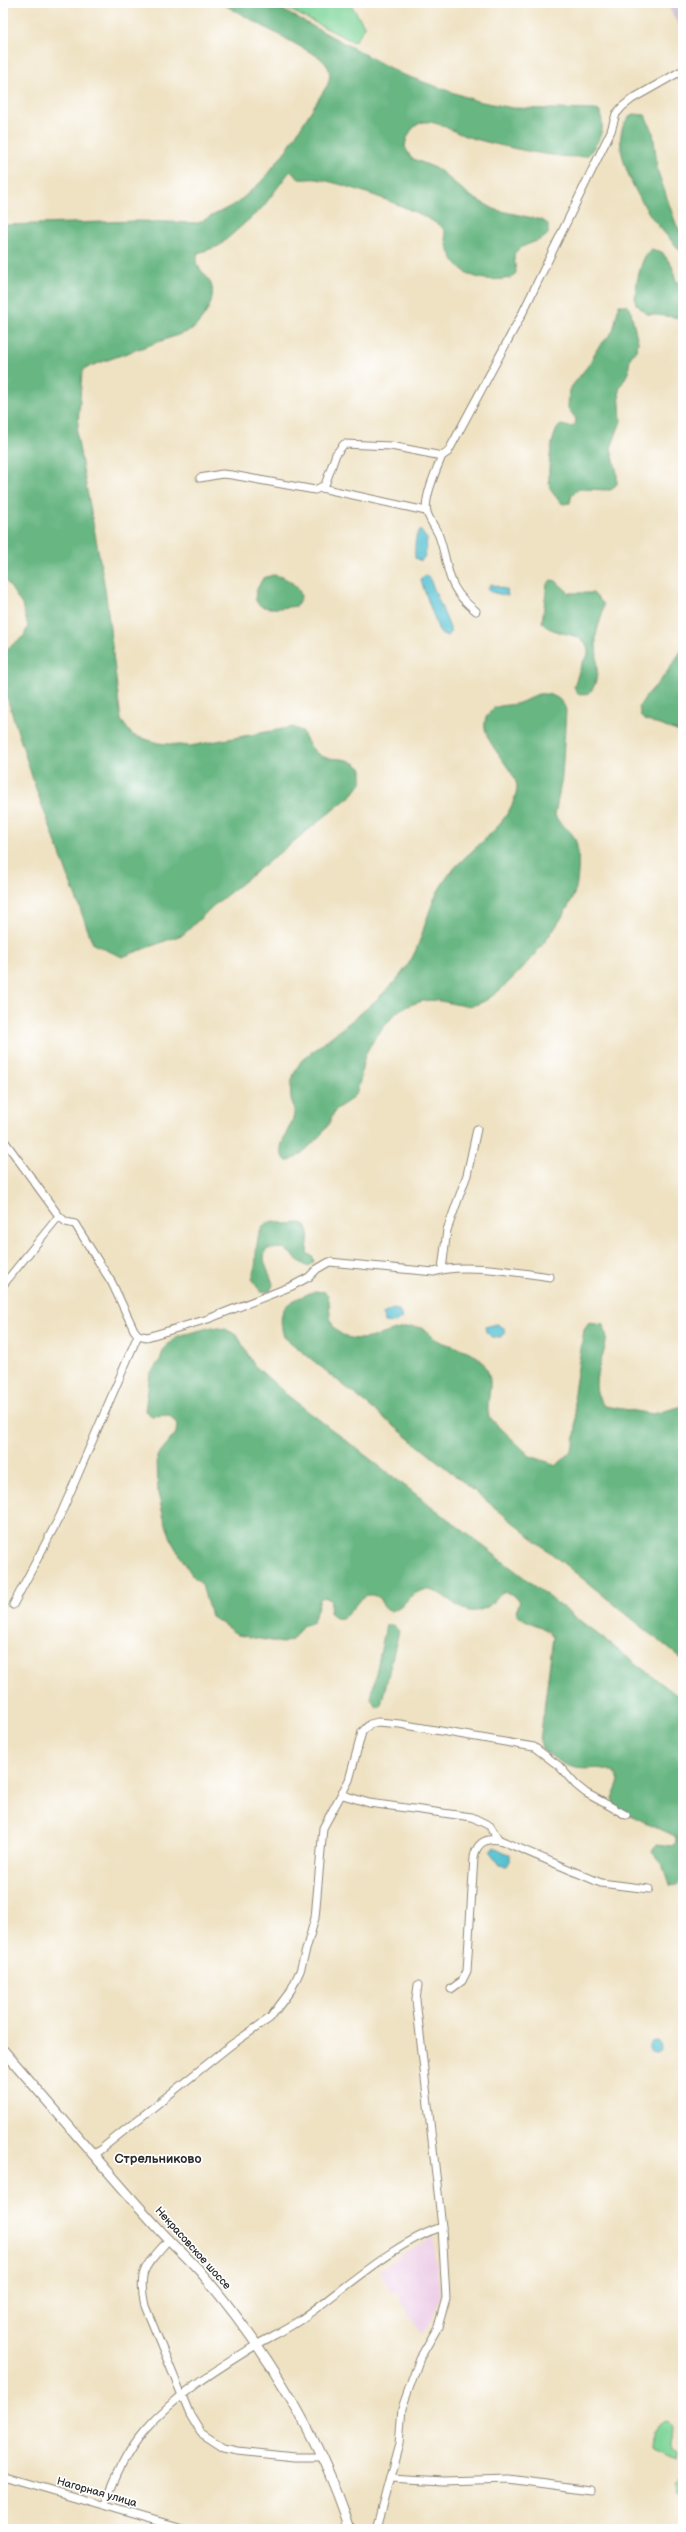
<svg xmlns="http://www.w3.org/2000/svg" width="686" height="2532" viewBox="0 0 686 2532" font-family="'Balsamiq Sans',sans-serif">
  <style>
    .built { fill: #eed0e8 }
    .industrial { fill: #ccbed4 }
    .green { fill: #7fd59a; stroke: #558062 }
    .forest { fill: #67b682; stroke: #497056 }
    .water { fill: #57c2d3; stroke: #41767f }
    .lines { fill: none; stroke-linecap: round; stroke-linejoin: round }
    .minor-casing { stroke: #8d8677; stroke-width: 9 }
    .tertiary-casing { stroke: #8d8677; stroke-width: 11 }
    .minor { stroke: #fff; stroke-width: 7 }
    .tertiary { stroke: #fff; stroke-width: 9 }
    .labels { text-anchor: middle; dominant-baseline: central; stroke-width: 3.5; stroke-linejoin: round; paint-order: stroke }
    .street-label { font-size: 11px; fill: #2b2b2b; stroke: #fff }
    .quarter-label { font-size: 13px; font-weight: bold; fill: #2b2b2b; stroke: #fff }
  </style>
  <rect width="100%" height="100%" fill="#fff"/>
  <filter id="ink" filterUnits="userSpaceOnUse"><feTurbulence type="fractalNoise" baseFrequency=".025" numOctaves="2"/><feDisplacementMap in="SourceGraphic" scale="8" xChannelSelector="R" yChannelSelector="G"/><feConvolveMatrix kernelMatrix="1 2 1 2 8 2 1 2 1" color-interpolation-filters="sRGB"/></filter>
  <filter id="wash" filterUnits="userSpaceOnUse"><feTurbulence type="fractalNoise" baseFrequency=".012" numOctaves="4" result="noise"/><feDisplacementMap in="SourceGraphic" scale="16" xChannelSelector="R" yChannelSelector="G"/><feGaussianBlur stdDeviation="0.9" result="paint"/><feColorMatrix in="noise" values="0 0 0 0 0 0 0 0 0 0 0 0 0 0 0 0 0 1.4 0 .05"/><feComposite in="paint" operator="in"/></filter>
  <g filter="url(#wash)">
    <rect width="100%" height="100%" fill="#efe2c3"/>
    <path class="built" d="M433,2236L440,2295L429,2326L421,2335L396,2291L392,2293L379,2270Z"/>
    <path class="industrial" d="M667,3H683V26L680,28Z"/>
    <g class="green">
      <path d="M276,3H350L365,27L354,42Z"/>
      <path d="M666,2421L671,2426L670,2445L676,2454L675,2460L650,2448C650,2439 655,2422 666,2421Z"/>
      <path d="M683,2474V2504L682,2498L677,2494L676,2486Z"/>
    </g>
    <g class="forest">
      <path d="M221,3H270L401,74L477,101L513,108L595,110L599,111C607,128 599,142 588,155C569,163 487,143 465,136C454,132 436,120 424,122C413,124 406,136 405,147L411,158L438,169L470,196L496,210L542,220L548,224V234C540,244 516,243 514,257C514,262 516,267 516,273L511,278C483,283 458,277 448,248C445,241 447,233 442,227C417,209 347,184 317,179C311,178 305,180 299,179L290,171L263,207L219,246L198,253L196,263C200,270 208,277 211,284C217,300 203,320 192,330L85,368L82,374L77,436L105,588L121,720L132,735L158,743L190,746L293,727L302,731C322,776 338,746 362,769V782L353,794L213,906L184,934L122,957L93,944L35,786L3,685L4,651L24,636L28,626L22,605L7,582L3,581V225L136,221L198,223L237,203L261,182L287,149L328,84C332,71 329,66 319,57Z"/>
      <path d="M633,114L645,115L653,133L658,172L676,224L683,236V254C673,242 662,231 653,219C637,197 602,135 633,114Z"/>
      <path d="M651,249L662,252L672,266L676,281L683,284V318L647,314L636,304C633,293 641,255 651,249Z"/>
      <path d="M619,305H626L630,308L638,342L637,349L630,358L628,373L619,389L621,421L611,448L617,473V484L611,490L579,489L572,494L570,503L563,504C560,502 551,492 550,488C547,477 550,430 561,425L570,427L575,425L576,419L568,408L569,390L590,363L597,349L613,331Z"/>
      <path d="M273,575C284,576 300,585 301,597L297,606C286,607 250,615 256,592C257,588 261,582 263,578Z"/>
      <path d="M551,580L556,581L569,593H593L603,603C604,616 597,625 596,637C595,653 604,687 585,695L577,693L574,686L582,663L588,655C591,629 552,638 542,622L547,584Z"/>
      <path d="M683,648V733L644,720L641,717L639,707L646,696L665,675Z"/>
      <path d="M538,694C551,693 562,697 566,710L562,777L555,815C562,831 575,826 578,852C579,863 578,878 576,888C569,918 507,994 478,1004C457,1011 440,993 413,1004C408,1006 401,1008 397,1012C386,1024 369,1043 364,1059C361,1069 361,1082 357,1091C352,1102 342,1103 335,1111C332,1115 331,1120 328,1125C324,1133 295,1163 287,1161C270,1149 294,1127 294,1113C295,1108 292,1103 291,1098C289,1083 294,1071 302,1060C335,1032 389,997 411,960C425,935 427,905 445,880C464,852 502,833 514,800C516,796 517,790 517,786C514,765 466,730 493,709C500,704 510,706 519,703C525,701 531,697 538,694Z"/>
      <path d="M275,1221L285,1224L301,1223L306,1225L309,1232L307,1253L313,1257L314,1262L308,1267L300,1262L284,1248L267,1249C259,1261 271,1273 273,1285L270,1291L261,1292L252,1280C252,1276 255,1273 255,1268C257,1253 254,1222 275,1221Z"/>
      <path d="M315,1291L325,1292L328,1295C331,1306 327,1324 338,1332C364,1351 390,1325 417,1327C427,1328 430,1337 439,1341C458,1349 480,1350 488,1372C494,1387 485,1402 489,1417L530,1456L557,1465L570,1453L574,1444L576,1426L574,1392L584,1330L589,1323L603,1325C617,1348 581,1377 604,1406L653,1414L683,1406V1660L284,1337C275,1306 288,1302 315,1291Z"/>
      <path d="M212,1327L225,1329L237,1335L254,1365L287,1395L683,1700V1880L677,1885L669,1884L662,1864L652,1852L656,1844L672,1846L676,1842L675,1836L615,1808L612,1798L619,1781L615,1773C599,1764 588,1772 572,1767C561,1764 551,1756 542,1749L540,1741L553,1637C544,1623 526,1626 516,1612L520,1601L512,1594L503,1592C496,1596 493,1605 485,1608C459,1622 447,1587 424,1590C411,1592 403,1609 390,1611L385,1609L379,1598C357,1583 352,1627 333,1617L330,1612L331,1600L324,1597L320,1599L313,1622L302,1626L292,1640L282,1643L238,1635L211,1616L202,1585L192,1575L173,1544L164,1519L158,1493L157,1456L176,1433L177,1424L169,1415L152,1416L145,1411L150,1374L160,1360L164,1348L178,1336Z"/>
      <path d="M386,1625H393L399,1631L381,1705L376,1707L371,1698Z"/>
    </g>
    <g class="water">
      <path d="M420,530L427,539L425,556L421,561L415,558C415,549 414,536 420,530Z"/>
      <path d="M426,575L429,577L450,628V632L447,636L442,635L439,631L421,581V578Z"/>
      <path d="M491,584L507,590L508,596L491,592L488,588Z"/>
      <path d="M393,1309L399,1310L402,1318L395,1323L384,1322L383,1314Z"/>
      <path d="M497,1324L504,1328L506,1333L500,1337H492L486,1332L485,1327Z"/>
      <path d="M494,1847L510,1855V1861L507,1866L500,1865L490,1852Z"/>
      <circle cx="655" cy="2047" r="6"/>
    </g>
  </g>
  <g filter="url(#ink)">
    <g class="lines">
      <g class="minor-casing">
        <g id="minor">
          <path d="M442,456C437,468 423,499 427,512C429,520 436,528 439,536C451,570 444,586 476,611"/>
          <path d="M200,478L222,474L232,475L315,490L325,485L336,454L344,444L391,446L442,456L448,452L522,314L611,131L616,114L622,107L632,99L683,70"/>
          <path d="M321,488L426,511"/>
          <path d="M3,1139L59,1216L3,1285"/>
          <path d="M59,1216L66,1222L75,1224L112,1283L134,1330L138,1335L147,1337L208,1319L292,1286L309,1277L317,1269L329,1262L434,1272C461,1262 521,1273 550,1277"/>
          <path d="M442,1269L447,1230L467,1175L477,1129"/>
          <path d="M13,1605L60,1516L138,1335"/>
          <path d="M343,1795L369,1803L472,1817L490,1826L499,1840"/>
          <path d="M418,1985L416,2000L442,2227"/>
          <path d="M451,1989L462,1981L467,1971L474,1857C477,1842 486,1838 500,1840L601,1883L649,1889"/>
          <path d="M95,2154L231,2045L270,2018L291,1990L300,1971L315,1918L323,1828L349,1780L362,1732L370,1724L378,1722L400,1724L534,1747L559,1766L576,1785L586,1793L626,1815"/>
          <path d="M169,2239C146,2267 137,2268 145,2306L190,2415L201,2433L224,2448L238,2451L294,2457H323"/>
          <path d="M3,2476L185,2529"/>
          <path d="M390,2478L444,2481L509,2479L591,2490"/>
          <path d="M105,2504C115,2478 126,2452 145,2430C175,2395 219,2368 258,2344C272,2336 287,2329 300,2320C342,2291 394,2242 442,2227L446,2298L438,2327L420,2358L402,2408L399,2444L376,2529"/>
        </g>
      </g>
      <g class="tertiary-casing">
        <path id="tertiary" d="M3,2050C55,2109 105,2170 158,2228C173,2245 190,2259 204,2276C266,2349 321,2438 350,2529"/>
      </g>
      <use href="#minor" class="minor"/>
      <use href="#tertiary" class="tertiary"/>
    </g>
  </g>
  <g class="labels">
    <g class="street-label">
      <text transform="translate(193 2248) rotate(48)">Некрасовское шоссе</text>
      <text transform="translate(97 2492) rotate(16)">Нагорная улица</text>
    </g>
    <g class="quarter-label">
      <text x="158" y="2159">Стрельниково</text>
    </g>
  </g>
  <rect width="686" height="2532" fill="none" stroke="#fff" stroke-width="16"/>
</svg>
